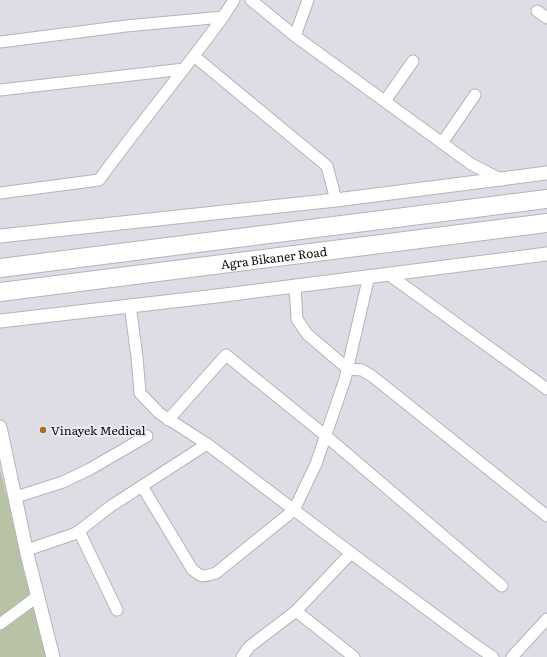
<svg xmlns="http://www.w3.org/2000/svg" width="547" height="657" viewBox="0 0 547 657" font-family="Literata,serif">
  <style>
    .green { fill: #b8c3a6 }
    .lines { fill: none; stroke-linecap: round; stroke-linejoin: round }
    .minor-casing { stroke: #b3b3bc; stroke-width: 13 }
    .tertiary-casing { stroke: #b3b3bc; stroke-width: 15 }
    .trunk-casing { stroke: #b3b3bc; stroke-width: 20 }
    .minor { stroke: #fff; stroke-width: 11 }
    .tertiary { stroke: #fff; stroke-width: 13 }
    .trunk { stroke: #fff; stroke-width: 18 }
    .poi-dot { fill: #a96c30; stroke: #eaeaf3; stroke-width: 1.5 }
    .labels { text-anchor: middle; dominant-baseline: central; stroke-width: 4; stroke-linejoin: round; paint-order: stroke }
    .street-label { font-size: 12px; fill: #0b0b0e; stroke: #eaeaf3 }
    .poi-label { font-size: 12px; fill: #0b0b0e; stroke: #eaeaf3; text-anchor: start }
  </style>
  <rect width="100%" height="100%" fill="#dddde6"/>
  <path class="green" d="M0,469L47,657H0Z"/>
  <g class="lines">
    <g class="minor-casing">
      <g id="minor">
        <path d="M251,0L295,36L471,164L502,180"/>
        <path d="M537,11L547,18"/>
        <path d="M295,36L308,0"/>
        <path d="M0,42L126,26L223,17L234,0"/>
        <path d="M194,56L327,166L336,200"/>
        <path d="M0,90L184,69"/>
        <path d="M385,101L413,61"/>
        <path d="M442,143L475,95"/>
        <path d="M0,193L99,180C139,125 183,72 223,17"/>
        <path d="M388,274L547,389"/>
        <path d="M295,286L297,319L307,334L348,369L362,370L372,376L547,516"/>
        <path d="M130,305L137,357L140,393L159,413L207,444L351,553"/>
        <path d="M168,420L226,355L326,436L502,586"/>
        <path d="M142,486L192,569C202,578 203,577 216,573L294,510L316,464L345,379L369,276"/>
        <path d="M16,497L63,482L90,469L147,436"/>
        <path d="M79,531L117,610"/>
        <path d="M27,550L74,534L79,531L111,506L207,444"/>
        <path d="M296,611L351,553L471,642L493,657"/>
        <path d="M0,624L38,596"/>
        <path d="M242,657L249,647L296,611L354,657"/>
        <path d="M512,657L547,619"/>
      </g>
    </g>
    <g class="tertiary-casing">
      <g id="tertiary">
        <path d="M0,236L336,200L547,173"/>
        <path d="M0,321L225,295L547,254"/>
        <path d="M0,427L28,558L53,657"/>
      </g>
    </g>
    <g class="trunk-casing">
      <g id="trunk">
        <path d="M0,268L547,199"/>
        <path id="s1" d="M0,292L547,223"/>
      </g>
    </g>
    <use href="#minor" class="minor"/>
    <use href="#tertiary" class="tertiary"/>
    <use href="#trunk" class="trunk"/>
  </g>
  <circle class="poi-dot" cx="43" cy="430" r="4"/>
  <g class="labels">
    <g class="street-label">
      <text stroke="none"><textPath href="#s1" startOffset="276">Agra Bikaner Road</textPath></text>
    </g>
    <g class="poi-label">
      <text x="51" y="430">Vinayek Medical</text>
    </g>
  </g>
</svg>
